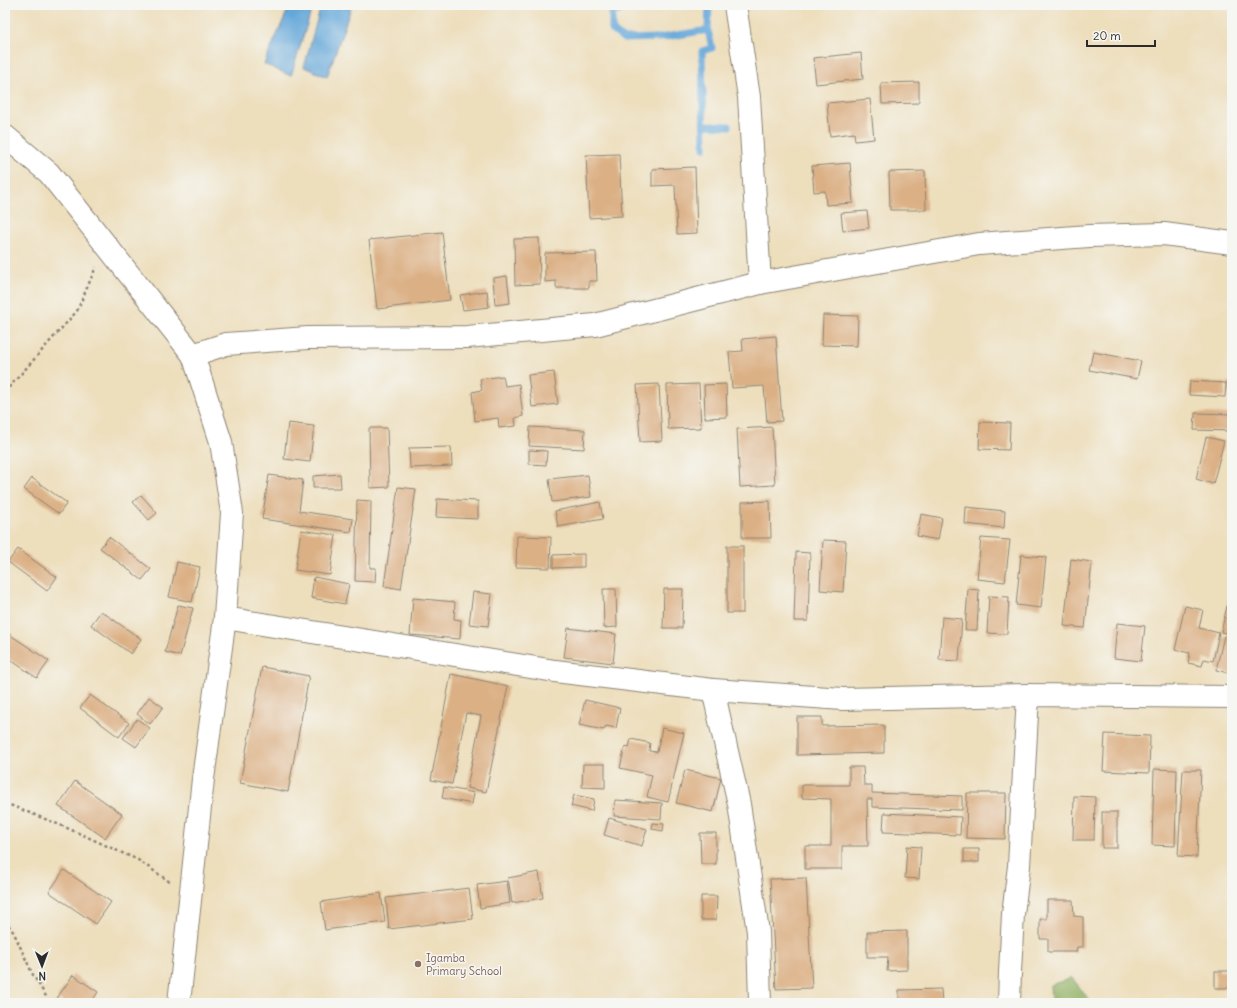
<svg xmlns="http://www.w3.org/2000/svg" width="1237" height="1008" viewBox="0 0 1237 1008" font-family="Delius,sans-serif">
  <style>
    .forest { fill: #90b063; stroke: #5e6e47 }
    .water { fill: #65a7d9; stroke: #486982 }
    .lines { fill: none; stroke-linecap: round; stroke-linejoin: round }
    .stream { stroke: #65a7d9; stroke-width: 7 }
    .building { fill: #dbb085 }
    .minor-casing { stroke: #8c8474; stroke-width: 24 }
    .path { stroke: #8c8474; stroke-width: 2.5; stroke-dasharray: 3 3; stroke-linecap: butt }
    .minor { stroke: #fff; stroke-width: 22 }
    .education-dot { fill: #8d6e63; stroke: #f6f6f2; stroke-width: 1.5 }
    .labels { text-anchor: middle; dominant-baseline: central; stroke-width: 3; stroke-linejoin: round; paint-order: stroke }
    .education-label { font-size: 11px; fill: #785e54; stroke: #f6f6f2; text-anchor: start }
  </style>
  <rect width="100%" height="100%" fill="#f6f6f2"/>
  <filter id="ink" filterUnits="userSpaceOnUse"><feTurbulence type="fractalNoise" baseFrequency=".025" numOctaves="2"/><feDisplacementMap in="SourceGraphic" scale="8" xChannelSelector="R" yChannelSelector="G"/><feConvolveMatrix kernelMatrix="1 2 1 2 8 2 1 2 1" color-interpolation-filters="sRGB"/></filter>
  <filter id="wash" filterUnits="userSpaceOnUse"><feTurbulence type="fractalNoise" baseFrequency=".012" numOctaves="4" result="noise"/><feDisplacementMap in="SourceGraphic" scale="16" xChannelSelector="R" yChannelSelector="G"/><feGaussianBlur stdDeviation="0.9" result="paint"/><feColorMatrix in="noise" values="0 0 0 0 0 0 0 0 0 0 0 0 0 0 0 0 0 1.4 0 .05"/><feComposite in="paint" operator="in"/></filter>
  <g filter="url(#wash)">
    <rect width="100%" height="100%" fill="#eddebc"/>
    <path class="forest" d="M1072,978L1092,1003H1051L1050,985Z"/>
    <g class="water">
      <path d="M290,5H313L291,76L264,64Z"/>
      <path d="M321,5H352L327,77L304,67Z"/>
    </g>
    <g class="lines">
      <g class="stream">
        <path d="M638,5L612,13V30L624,39L659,38L708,30"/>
        <path d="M704,125L729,126"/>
        <path d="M704,148L702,51L712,48L708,30L709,5"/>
      </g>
    </g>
    <g id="blocks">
      <g class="building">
        <path d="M861,53L863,79L816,84L813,58Z"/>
        <path d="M919,82V103L882,104L881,83Z"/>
        <path d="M870,99L874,139L855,141L854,133L830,136L827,103Z"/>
        <path d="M619,154L622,216L589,218L586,155Z"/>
        <path d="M850,163L853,203L826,205L825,191L814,192L812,166Z"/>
        <path d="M695,167L697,233L677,234L675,185L652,186V169Z"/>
        <path d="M925,171L926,210H890L889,172Z"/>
        <path d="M867,211L869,228L843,231L841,213Z"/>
        <path d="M442,232L450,300L377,309L369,240Z"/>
        <path d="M539,238L540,284L515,285L514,239Z"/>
        <path d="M596,252L597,281H589V288H556V281L545,282V253Z"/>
        <path d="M507,276L510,303L495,305L493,278Z"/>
        <path d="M487,291L489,307L463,310L460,295Z"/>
        <path d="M823,315L858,316L857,346L822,345Z"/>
        <path d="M776,336L782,421L767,422L764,386L732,388L729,352L743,351L742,339Z"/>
        <path d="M1093,352L1141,361L1137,379L1089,370Z"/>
        <path d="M554,372L558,404L532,407L528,375Z"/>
        <path d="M503,376L505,386L519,384L523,416L515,418L516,426L499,428L498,418L475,421L472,392L482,390L480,379Z"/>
        <path d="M1190,381L1226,383L1225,397L1189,395Z"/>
        <path d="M1228,382H1232V393L1228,392Z"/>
        <path d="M659,384L662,441L640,442L637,385Z"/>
        <path d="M699,384L701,428L668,429L667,385Z"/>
        <path d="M726,384L727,417L705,418L704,385Z"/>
        <path d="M1195,413L1232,414V431L1194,430Z"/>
        <path d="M980,422L1010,423L1009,450L979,449Z"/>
        <path d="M288,423L314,426L310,462L284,459Z"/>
        <path d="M530,427L585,430L584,449L529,446Z"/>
        <path d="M772,427L775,485L740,487L737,429Z"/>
        <path d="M369,428H387L389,487L370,488Z"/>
        <path d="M1206,437L1224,441L1213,484L1196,479Z"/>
        <path d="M451,447L452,466L410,468L409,448Z"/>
        <path d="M529,450L547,451L546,465L529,464Z"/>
        <path d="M340,474L341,488H313V476Z"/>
        <path d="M269,475L303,480L299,511L353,519L351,532L262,519Z"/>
        <path d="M588,475L591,497L552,502L549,479Z"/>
        <path d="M32,478L67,503L59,514L24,489Z"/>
        <path d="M398,487L416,489L401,589L384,586Z"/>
        <path d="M141,495L157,513L149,520L133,502Z"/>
        <path d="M437,499L478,501V519L436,517Z"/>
        <path d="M357,500L371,501L370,568H376L375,582L355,581Z"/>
        <path d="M770,501L771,538H742V502Z"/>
        <path d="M600,502L603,519L558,527L555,511Z"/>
        <path d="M966,507L1005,511L1004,528L965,524Z"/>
        <path d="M921,514L942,518L938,540L917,536Z"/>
        <path d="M301,530L336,535L330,575L295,570Z"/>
        <path d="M517,536L551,537L550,568L516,567Z"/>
        <path d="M109,537L151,569L142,580L100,548Z"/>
        <path d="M981,538L1010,540L1005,582L977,579Z"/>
        <path d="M823,540L846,541L843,592L820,590Z"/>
        <rect x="727" y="546" width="16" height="67"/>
        <path d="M18,549L57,577L47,591L8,562Z"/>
        <path d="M796,552L810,553L808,621H794Z"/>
        <path d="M584,554V567L553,568V555Z"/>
        <path d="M1021,555L1046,557L1041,608L1016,605Z"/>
        <path d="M1071,559L1092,562L1085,628L1064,626Z"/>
        <path d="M177,562L200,567L192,602L169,597Z"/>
        <path d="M314,577L349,584L345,604L311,598Z"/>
        <path d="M603,589H616L617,627L604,628Z"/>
        <path d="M664,589H683L682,628H663Z"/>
        <path d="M968,589L979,590L977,630H965Z"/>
        <path d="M1231,589H1232V635L1221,632Z"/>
        <path d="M473,592L492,594L488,626L469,624Z"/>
        <path d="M989,596L1009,597L1007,634L987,633Z"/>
        <path d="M413,598L455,602L454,619L461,620L460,639L410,635Z"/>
        <path d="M178,605L193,608L180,656L165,652Z"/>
        <path d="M1185,606L1203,610L1199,628L1219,633L1213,661L1204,659L1202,666L1188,663L1190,653L1175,650Z"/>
        <path d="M101,611L141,639L131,654L91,625Z"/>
        <path d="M942,617L962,619L959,661L939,660Z"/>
        <path d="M1117,623L1145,626L1141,661L1114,658Z"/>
        <path d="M568,628L616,634L613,663L564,657Z"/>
        <path d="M6,632L49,661L37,678L5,656Z"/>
        <path d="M1224,636L1232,637V674L1216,670Z"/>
        <path d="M262,667L309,676L288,792L240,783Z"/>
        <path d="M451,674L508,686L486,792L467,788L481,716L466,713L452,784L431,780Z"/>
        <path d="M90,695L129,723L119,737L80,708Z"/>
        <path d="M149,697L163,707L150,724L137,714Z"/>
        <path d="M585,700L620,708L616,728L606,726L604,730L579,725Z"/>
        <path d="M797,717H822V726L884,725V753L797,755Z"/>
        <path d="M137,719L150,728L136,747L123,738Z"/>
        <path d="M662,728L684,733L668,802L647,797L652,775L620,768L625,746L629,747L631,739L650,743L649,751L657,752Z"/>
        <path d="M1105,734L1150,736L1149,773L1103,771Z"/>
        <path d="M583,764H605V788L582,787Z"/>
        <path d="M849,767H863L864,785H872V793L962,796V810L872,807V799H867L868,846H842V869H805V846H831V799L802,798V785H849Z"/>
        <path d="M1154,769L1177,770L1175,846L1152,845Z"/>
        <path d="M685,770L721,778L713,812L676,803Z"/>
        <path d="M1183,770H1201L1197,857L1178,856Z"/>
        <path d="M75,781L122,814L105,838L58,806Z"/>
        <path d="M444,787L474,793L472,804L442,798Z"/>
        <path d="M967,793H1006L1005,839L966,838Z"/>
        <path d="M574,795L594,799L592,811L571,806Z"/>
        <path d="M1074,796L1095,797L1094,840H1073Z"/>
        <path d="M615,800L662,803L661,819L614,816Z"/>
        <rect x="1102" y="812" width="15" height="36"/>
        <path d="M884,813L961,817L960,835L883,832Z"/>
        <path d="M609,818L647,829L642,846L604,835Z"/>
        <path d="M653,823L664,824L663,831L652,829Z"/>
        <path d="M700,833H716V864H701Z"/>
        <path d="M907,846L921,847L919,879L905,878Z"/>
        <rect x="964" y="849" width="15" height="13"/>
        <path d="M64,870L111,902L96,924L49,892Z"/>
        <path d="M539,872L543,898L512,903L508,878Z"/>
        <path d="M806,878L812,988L776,989L770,879Z"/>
        <path d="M507,881L510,903L480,908L477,885Z"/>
        <path d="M469,888L473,919L389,929L386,898Z"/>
        <path d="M381,893L385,922L325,930L321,902Z"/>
        <path d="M701,896H717L716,920H701Z"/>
        <path d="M1047,900H1073L1074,916L1083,917V947H1077L1076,952H1048V939H1040V919H1047Z"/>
        <path d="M907,931V970L887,971L888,957H867V932Z"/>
        <rect x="1215" y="971" width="17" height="17"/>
        <path d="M73,975L98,992L91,1003H65L57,998Z"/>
        <path d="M941,989L942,1003H899V990Z"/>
        <path d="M524,1000V1003H504V1002Z"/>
      </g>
    </g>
  </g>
  <g filter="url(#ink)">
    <use href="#blocks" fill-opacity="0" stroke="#8c8474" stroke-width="1"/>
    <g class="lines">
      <g class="minor-casing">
        <g id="minor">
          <path d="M735,5L749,97L760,283"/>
          <path d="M5,136L49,173L193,355L221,442L232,513L225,618L203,779L179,1003"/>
          <path d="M193,355L226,344L308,338L467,337L595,325L760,283L979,244L1089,236L1164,234L1232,243"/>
          <path d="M225,618L555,671L713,690L843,699L1028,695L1232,697"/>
          <path d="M713,690L739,804L758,932L760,1003"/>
          <path d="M1009,1003L1010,972L1013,914L1019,866L1028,695"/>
        </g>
      </g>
      <g class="path">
        <path d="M5,392L77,311L96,267"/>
        <path d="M5,803L65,827L138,860L170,882"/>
        <path d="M5,920L14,933L32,973L50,1003"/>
      </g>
      <use href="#minor" class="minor"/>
    </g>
  </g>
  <circle class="education-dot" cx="418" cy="964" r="4"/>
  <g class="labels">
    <g class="education-label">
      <text x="426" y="958">Igamba<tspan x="426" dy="13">Primary School</tspan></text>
    </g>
  </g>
  <rect width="1237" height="1008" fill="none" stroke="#f6f6f2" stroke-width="20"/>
  <g transform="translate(42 966) rotate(179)" stroke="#f6f6f2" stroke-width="3" paint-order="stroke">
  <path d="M0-3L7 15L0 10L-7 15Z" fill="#2b2b2b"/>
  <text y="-6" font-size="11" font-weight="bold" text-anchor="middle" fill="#2b2b2b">N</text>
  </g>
  <path d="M1087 40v6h68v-6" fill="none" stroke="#2b2b2b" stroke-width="2"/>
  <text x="1093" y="40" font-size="12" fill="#2b2b2b" stroke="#f6f6f2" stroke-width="3" paint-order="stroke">20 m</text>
</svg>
